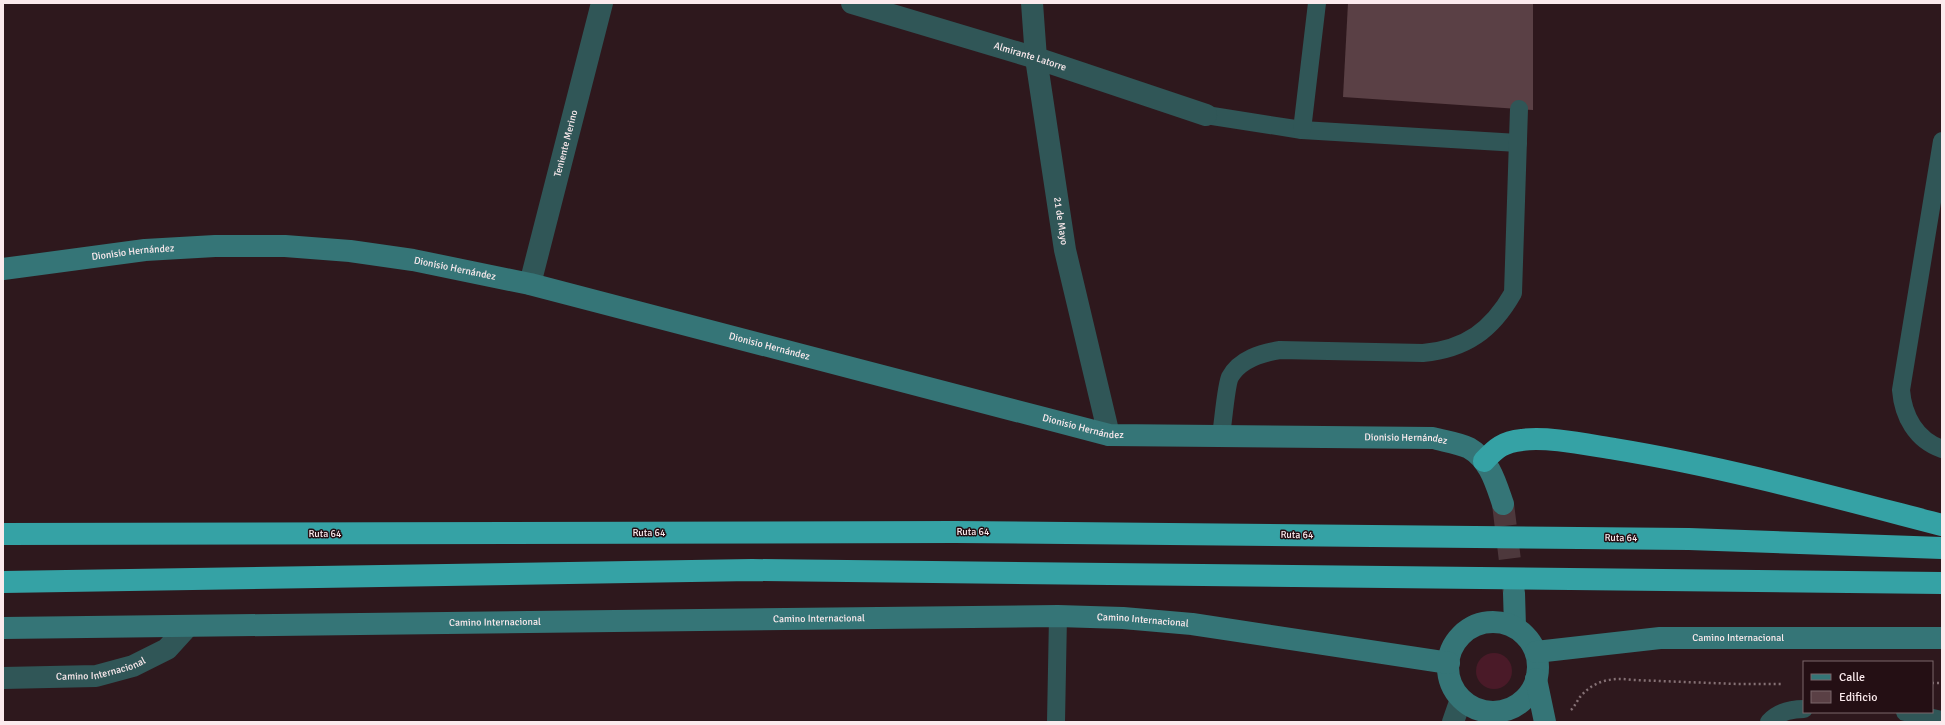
<svg xmlns="http://www.w3.org/2000/svg" width="1945" height="725" viewBox="0 0 1945 725" font-family="Signika,sans-serif">
  <style>
    .green { fill: #4a1a28 }
    .building { fill: #5a4045 }
    .lines { fill: none; stroke-linecap: round; stroke-linejoin: round }
    .secondary-tunnel { stroke: #4d383c; stroke-width: 22; stroke-dasharray: 22 11; stroke-linecap: butt }
    .path { stroke: #857175; stroke-width: 2.5; stroke-dasharray: 2 3; stroke-linecap: butt }
    .lane { stroke: #305657; stroke-width: 18 }
    .street { stroke: #305657; stroke-width: 22 }
    .secondary { stroke: #357577; stroke-width: 22 }
    .highway { stroke: #35a2a5; stroke-width: 22 }
    .labels { text-anchor: middle; dominant-baseline: central; stroke-width: 3; stroke-linejoin: round; paint-order: stroke }
    .street-label { font-size: 10px; fill: #fbeaed; stroke: #240f14 }
  </style>
  <rect width="100%" height="100%" fill="#2e181d"/>
  <circle class="green" cx="1494" cy="671" r="18"/>
  <path class="building" d="M1348,3H1533V110L1343,97Z"/>
  <g class="lines">
    <path class="secondary-tunnel" d="M1503,504L1514,593"/>
    <g class="path">
      <path d="M1932,683H1942"/>
      <path d="M1571,710C1575,706 1577,701 1580,697C1594,680 1613,677 1633,680L1737,684H1783"/>
    </g>
    <g class="lane">
      <path d="M1206,115L1302,130L1518,143"/>
      <path d="M1302,130L1317,3"/>
      <path d="M1942,141L1901,390C1903,416 1916,440 1942,449"/>
      <path d="M1221,435C1223,424 1226,385 1230,377C1240,359 1261,353 1280,350L1423,353C1466,349 1492,330 1513,293L1519,109"/>
      <path d="M1905,712L1942,720"/>
      <path d="M1056,722L1058,616"/>
      <path d="M1769,722C1778,712 1791,709 1804,709"/>
    </g>
    <g class="street">
      <path id="s1" d="M852,3L1036,58L1206,115"/>
      <path id="s2" d="M1032,3L1036,58L1065,250L1109,435"/>
      <path id="s3" d="M530,284L602,3"/>
      <path id="s4" d="M3,678L96,676L133,666L167,649L187,627"/>
      <path d="M1453,722L1461,699"/>
    </g>
    <g class="secondary">
      <path id="s5" d="M3,269L145,250L215,246H285L350,251L413,260L530,284L1109,435L1433,438C1444,441 1459,443 1469,448C1490,460 1496,484 1503,504"/>
      <path d="M1514,593L1515,627"/>
      <circle cx="1493" cy="667" r="45"/>
      <path id="s6" d="M3,628L1058,616L1123,618L1192,624L1449,663"/>
      <path id="s7" d="M1536,652L1660,638H1942"/>
      <path d="M1536,679L1545,722"/>
    </g>
    <g class="highway">
      <path d="M1484,461C1496,448 1503,442 1522,440C1546,436 1589,445 1615,449C1725,467 1834,497 1942,525"/>
      <path d="M3,534L955,532L1689,539L1942,548"/>
      <path d="M3,582L752,570L1942,583"/>
    </g>
  </g>
  <g class="labels">
    <g class="street-label">
      <text stroke="none"><textPath href="#s1" startOffset="186">Almirante Latorre</textPath></text>
      <text stroke="none"><textPath href="#s3" startOffset="145">Teniente Merino</textPath></text>
      <text stroke="none"><textPath href="#s2" startOffset="220">21 de Mayo</textPath></text>
      <text stroke="none"><textPath href="#s5" startOffset="131">Dionisio Hernández</textPath></text>
      <text stroke="none"><textPath href="#s5" startOffset="455">Dionisio Hernández</textPath></text>
      <text stroke="none"><textPath href="#s5" startOffset="779">Dionisio Hernández</textPath></text>
      <text stroke="none"><textPath href="#s5" startOffset="1103">Dionisio Hernández</textPath></text>
      <text stroke="none"><textPath href="#s5" startOffset="1427">Dionisio Hernández</textPath></text>
      <text x="973" y="532">Ruta 64</text>
      <text x="649" y="533">Ruta 64</text>
      <text x="325" y="534">Ruta 64</text>
      <text transform="translate(1297 535) rotate(1)">Ruta 64</text>
      <text transform="translate(1621 538) rotate(1)">Ruta 64</text>
      <text stroke="none"><textPath href="#s6" startOffset="816">Camino Internacional</textPath></text>
      <text stroke="none"><textPath href="#s6" startOffset="1140">Camino Internacional</textPath></text>
      <text stroke="none"><textPath href="#s6" startOffset="492">Camino Internacional</textPath></text>
      <text stroke="none"><textPath href="#s7" startOffset="203">Camino Internacional</textPath></text>
      <text stroke="none"><textPath href="#s4" startOffset="99">Camino Internacional</textPath></text>
    </g>
  </g>
  <rect width="1945" height="725" fill="none" stroke="#fbeaed" stroke-width="8"/>
  <rect x="1803" y="661" width="130" height="52" fill="#240f14" stroke="#7a676b"/>
  <rect x="1811" y="674" width="20" height="6" fill="#357577" stroke="#7a676b"/>
  <text x="1839" y="681" font-size="12" fill="#fbeaed">Calle</text>
  <rect x="1811" y="691" width="20" height="12" fill="#5a4045" stroke="#7a676b"/>
  <text x="1839" y="701" font-size="12" fill="#fbeaed">Edificio</text>
</svg>
